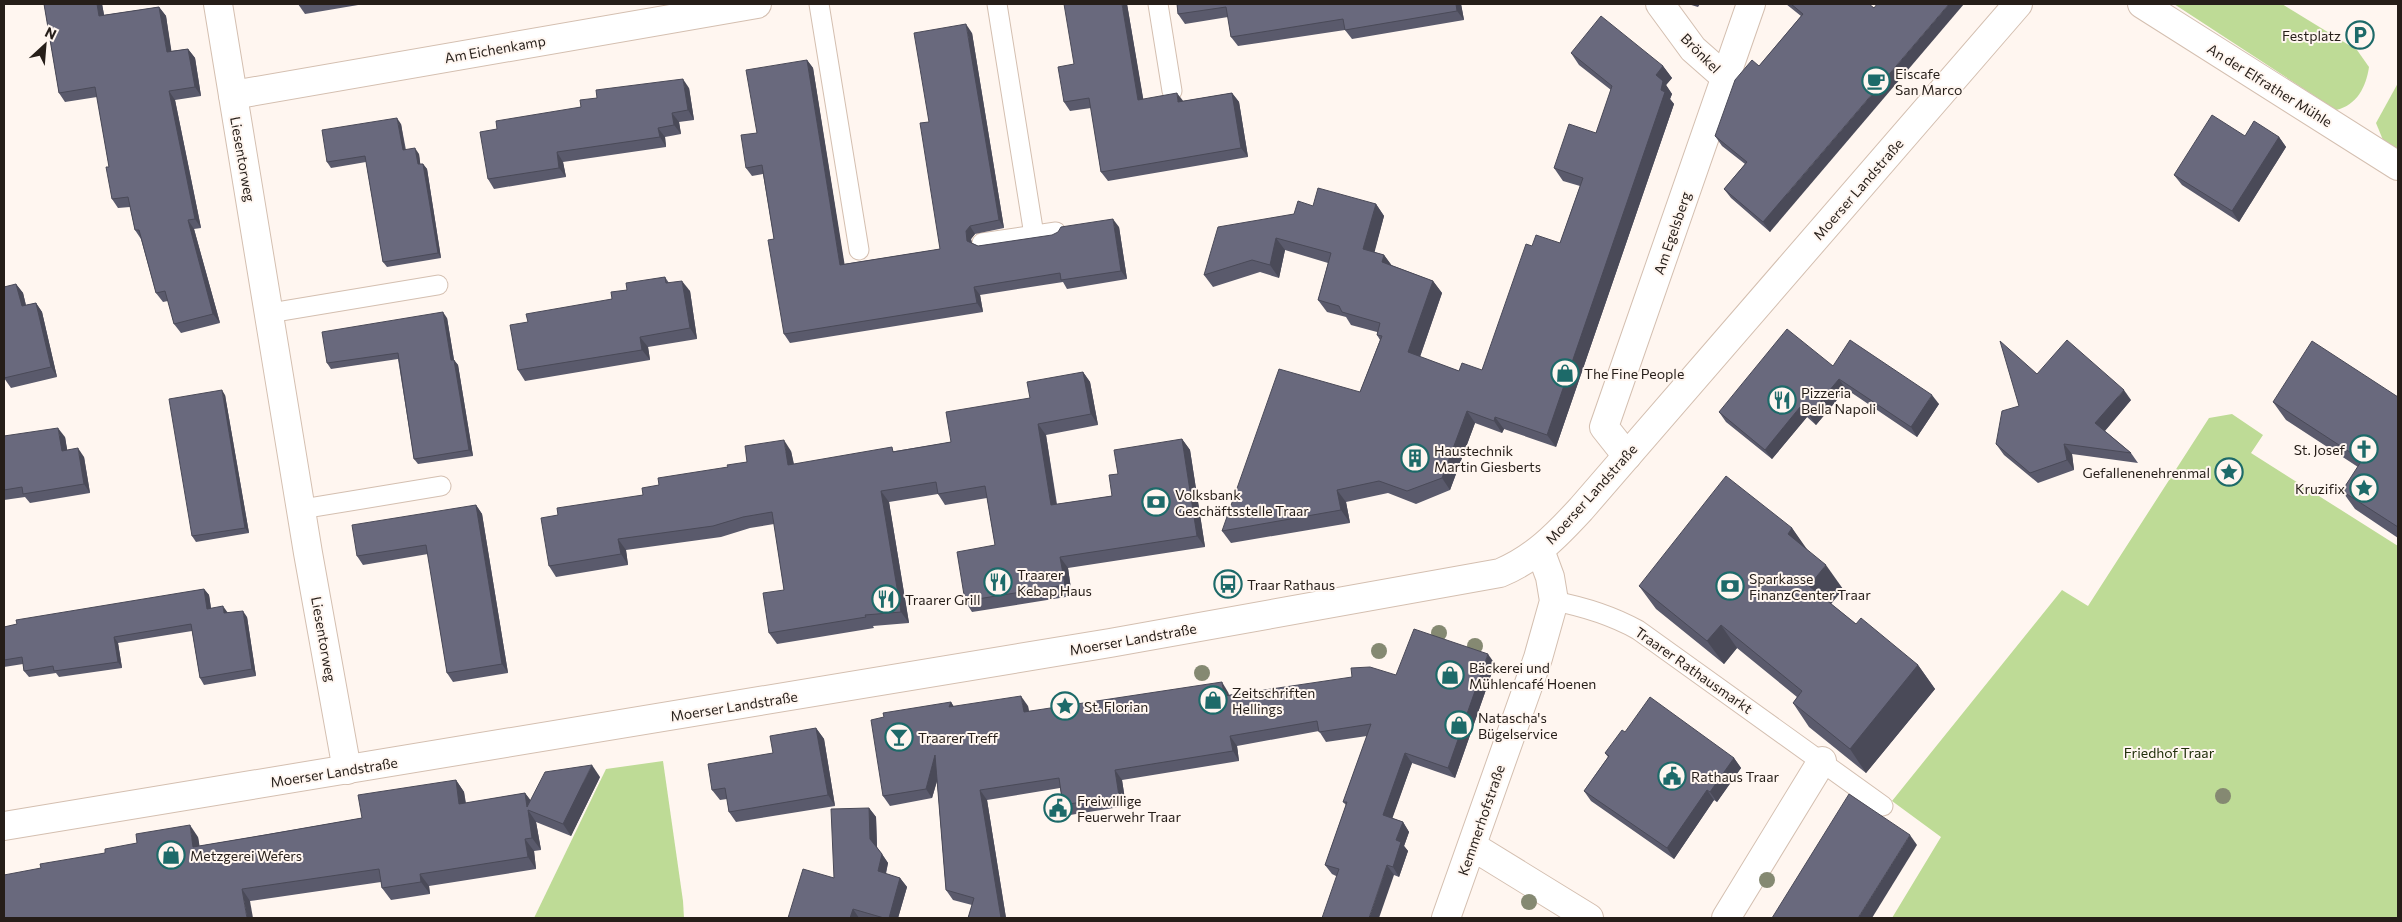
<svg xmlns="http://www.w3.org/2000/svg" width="2402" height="922" viewBox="0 0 2402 922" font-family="Commissioner,sans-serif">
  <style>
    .green { fill: #bedb96 }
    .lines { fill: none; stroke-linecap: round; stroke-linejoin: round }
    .lane-casing { stroke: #d4bfb0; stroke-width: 21 }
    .street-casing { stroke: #d4bfb0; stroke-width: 30 }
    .secondary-casing { stroke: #d4bfb0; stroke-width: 30 }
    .lane { stroke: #fff; stroke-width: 19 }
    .street { stroke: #fff; stroke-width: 28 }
    .secondary { stroke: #fff; stroke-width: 28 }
    .tree { fill: #858972 }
    .wall { fill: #5a5a6c }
    .shaded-wall { fill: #4a4a58 }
    .building { fill: #69697d; stroke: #4a4a58 }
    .labels { text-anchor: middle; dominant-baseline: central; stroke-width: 4; stroke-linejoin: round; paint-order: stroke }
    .poi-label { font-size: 14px; fill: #261e19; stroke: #fff6f0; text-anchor: start }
    .street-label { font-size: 14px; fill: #261e19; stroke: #fff6f0 }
    .park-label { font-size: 14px; fill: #22300b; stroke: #fff6f0 }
  </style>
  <rect width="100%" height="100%" fill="#fff6f0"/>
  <g class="green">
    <path d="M2174,4H2282L2357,50L2369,67C2366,87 2357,105 2336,110Z"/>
    <path d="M2398,83V150L2383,140L2376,123Z"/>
    <path d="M2232,414L2263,435L2251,453L2398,546V918H1892L1941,837L1892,801L2062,590L2088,606L2209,418Z"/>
    <path d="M663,761L683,901L684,918H534L606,769Z"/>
  </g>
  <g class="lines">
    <g class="lane-casing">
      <g id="lane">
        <path d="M819,4L859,250"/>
        <path d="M997,4L1034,235"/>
        <path d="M1158,4L1172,91"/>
        <path d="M982,243L1056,232"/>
        <path d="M270,313L438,285"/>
        <path d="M302,509L441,486"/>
        <path d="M1554,601C1585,607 1611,615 1638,630L1883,806"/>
      </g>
    </g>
    <g class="street-casing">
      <g id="street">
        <path d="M218,4L308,553L347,770"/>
        <path d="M1660,4L1693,49L1726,78"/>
        <path d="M233,95L757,4"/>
        <path d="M1627,456L1604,427L1751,4"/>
        <path d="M1472,846L1589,918"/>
        <path d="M1446,918L1538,658L1554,601L1550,577L1540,550"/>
        <path d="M1726,918L1822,761"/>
      </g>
    </g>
    <g class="secondary-casing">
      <g id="secondary">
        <path d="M2142,4L2398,166"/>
        <path d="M4,826L1110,643L1500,573C1534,559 1557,535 1581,509L2018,4"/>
      </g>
    </g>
    <use href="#lane" class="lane"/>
    <use href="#street" class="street"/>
    <use href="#secondary" class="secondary"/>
  </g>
  <g class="tree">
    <circle cx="1439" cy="633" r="8"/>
    <circle cx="1475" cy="646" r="8"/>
    <circle cx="1379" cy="651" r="8"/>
    <circle cx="1202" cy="673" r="8"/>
    <circle cx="2223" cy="796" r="8"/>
    <circle cx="1767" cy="880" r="8"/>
    <circle cx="1529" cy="902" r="8"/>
  </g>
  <g class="wall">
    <path d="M44,4H102L104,15L159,7L166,16L171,51L188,49L195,58L201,96L175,100L201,228L194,229L220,323L181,333L174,324L168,301L163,302L156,293L141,239L135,230L130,207L118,208L112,199L109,167L97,97L65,102L59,93Z"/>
    <path d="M298,4H364L305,14Z"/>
    <path d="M1127,4L1143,99L1183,101L1232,93L1239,102L1248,157L1108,181L1101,172L1091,108L1070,111L1064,102L1074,64Z"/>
    <path d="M1177,4H1461L1464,20L1352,39L1345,30L1238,46L1231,37L1228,17L1185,24L1178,14Z"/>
    <path d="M1688,4H1700L1698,7Z"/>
    <path d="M1786,4H1869L1770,232L1731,198L1724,189L1745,164L1722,146L1715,136L1759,66L1801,16Z"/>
    <path d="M972,33L1004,228L975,234L971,239L972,243L978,246L1119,227L1127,279L1067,289L1063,282L980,295L983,312L790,343L784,334L774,239L763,174L752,176L746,168L757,133L807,60L813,68L844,264L940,249L929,122Z"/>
    <path d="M1571,53L1663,66L1672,78L1666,85L1672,94L1670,99L1674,104L1556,447L1504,429L1502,433L1475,423L1450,490L1416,504L1388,493L1346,502L1350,523L1231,543L1222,531L1360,392L1380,340L1377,335V332L1351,325L1346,317L1327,312L1318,300L1328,263L1285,250L1279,278L1260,272L1213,287L1204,275L1294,214L1313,206L1376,204L1384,216L1374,252L1384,255L1391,265L1433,281L1442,293L1420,357L1459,371L1482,370L1532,246L1560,243L1580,186L1563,181L1554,168L1596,133L1611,90L1579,65Z"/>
    <path d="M689,88L694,120L679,122L681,134L665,137L666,147L563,162L566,177L494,189L488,179L497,129L581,107Z"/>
    <path d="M401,124L406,150L419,154L420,164H423L427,169L441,258L387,267L383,262L366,162L331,168L327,162Z"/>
    <path d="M2245,136L2279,137L2286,147L2239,222L2182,185L2174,175Z"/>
    <path d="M665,277L669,283L690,291L697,339L648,347L650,360L525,381L518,370L612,299L627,290Z"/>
    <path d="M16,284L23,293L26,305L36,303L42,312L57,377L11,388L4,378Z"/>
    <path d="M447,318L454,360L458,365L473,456L418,464L414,459L398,359L331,369L327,363Z"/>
    <path d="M1833,366L1939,404L1917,437L1846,389L1816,425L1807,417L1772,459L1726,422L1719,412Z"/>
    <path d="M1083,372L1090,382L1098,425L1046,435L1057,504L1112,496L1118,474L1182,439L1190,450L1205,547L1068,568L1072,596L972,612L965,601L995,545L987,498L945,505L938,494L889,502L909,623L873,626L874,628L777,644L769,633L784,590L774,524L750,528L721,537L626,550L628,565L556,577L549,566L558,515L643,495L659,485L791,451L794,464L895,451L951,442L1030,398Z"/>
    <path d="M2037,374L2131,400L2105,431L2131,453L2138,463L2072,454L2074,470L2038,483L2004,455L1996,444L2019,406Z"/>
    <path d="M225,395L249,533L196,542L192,536Z"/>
    <path d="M2398,397V538L2355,509L2342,491L2358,467L2286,420L2273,402Z"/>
    <path d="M4,436L65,437L67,450L84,457L90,493L30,503L25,497L4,500Z"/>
    <path d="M476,505L482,514L508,673L453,682L447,673L428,554L363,565L357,556Z"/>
    <path d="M1792,528L1806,549L1843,589L1831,604L1856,624L1918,665L1935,689L1866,773L1809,727L1793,703L1797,697L1737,648L1724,664L1656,609L1639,586Z"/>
    <path d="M204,589L209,595L211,608L228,613L247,617L256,676L204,685L200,678L192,631L118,643L122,668L59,677L56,673L29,677L24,671L23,664L4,667V627Z"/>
    <path d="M1495,664L1455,778L1412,763L1392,818L1403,822L1409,832L1404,846L1408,851L1399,877L1394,875L1336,876L1332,874L1325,865L1346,805L1343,802L1367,736L1326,742L1319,731L1237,746L1239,761L1122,780L1126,806L1070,815L1063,805L1060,788L987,800L1006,918H968L972,905L953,900L946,890L937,781L932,798L890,806L883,796L951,702L954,707L1028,706L1029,711L1228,692L1229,695Z"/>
    <path d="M816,728L824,739L835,806L736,822L729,812L727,799L720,800L712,790L773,753Z"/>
    <path d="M1625,732L1734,758L1741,768L1717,802L1714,800L1674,859L1591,801L1584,791L1608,757L1605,753Z"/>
    <path d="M600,777L571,836L536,822L541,850L534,851L536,869L429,886L430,894L391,900L382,888L381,882L250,901L41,868L198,837L199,846L362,818L456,780L464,792L466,803L525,793L531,801Z"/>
    <path d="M869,808L876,817L877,847L888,863L886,874L900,878L907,887L898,918H788L834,878Z"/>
  </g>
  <g class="shaded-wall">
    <path d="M97,4H102L106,25L99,16Z"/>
    <path d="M1122,4H1127L1145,109L1138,100Z"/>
    <path d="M1456,4H1461L1464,20L1457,11Z"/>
    <path d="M1949,4H1964L1770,232L1763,222Z"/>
    <path d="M159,7L166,16L173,61L167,52Z"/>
    <path d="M966,24L972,33L1004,228L999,220Z"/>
    <path d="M188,49L195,58L201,96L195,87Z"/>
    <path d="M807,60L813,68L846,273L840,265Z"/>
    <path d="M1663,66L1672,78L1666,85L1672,94L1670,99L1674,104L1556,447L1547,435L1661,90L1656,75Z"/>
    <path d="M683,79L689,88L694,120L688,110Z"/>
    <path d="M169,91L175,100L201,228L195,219Z"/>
    <path d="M1177,93L1184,102H1178Z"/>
    <path d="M1232,93L1239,102L1248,157L1241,148Z"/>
    <path d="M672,113L679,122L681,134L674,125Z"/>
    <path d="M397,118L401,124L406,156L403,150Z"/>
    <path d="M658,128L665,137L666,147L660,137Z"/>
    <path d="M2279,137L2286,147L2239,222L2232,211Z"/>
    <path d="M415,148L419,154L421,169L418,164Z"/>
    <path d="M557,152L563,162L566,177L559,168Z"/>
    <path d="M423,164L427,169L441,258L438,253Z"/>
    <path d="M1376,204L1384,216L1372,262L1363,249Z"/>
    <path d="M1113,219L1119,227L1127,279L1121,271Z"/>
    <path d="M188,220L194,229L220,323L213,314Z"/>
    <path d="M970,226L975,234L971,239L973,250L967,241L966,231Z"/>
    <path d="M1276,238L1285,250L1279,278L1270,265Z"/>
    <path d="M1384,255L1393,267L1382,262Z"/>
    <path d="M682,281L690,291L697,339L690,328Z"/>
    <path d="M1433,281L1442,293L1417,365L1408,352Z"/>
    <path d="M16,284L23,293L28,315L22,306Z"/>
    <path d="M974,287L980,295L983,312L977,303Z"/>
    <path d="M36,303L42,312L57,377L51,367Z"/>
    <path d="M443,312L447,318L455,366L451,360Z"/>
    <path d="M640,337L648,347L650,360L642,350Z"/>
    <path d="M454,360L458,365L473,456L469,450Z"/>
    <path d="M1083,372L1090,382L1098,425L1091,414Z"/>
    <path d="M1839,379L1846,389L1816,425L1809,415Z"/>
    <path d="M222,390L225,395L249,533L245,528Z"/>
    <path d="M2124,390L2131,400L2102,434L2095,423Z"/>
    <path d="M1932,395L1939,404L1917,437L1911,427Z"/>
    <path d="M1800,407L1807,417L1772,459L1765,450Z"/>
    <path d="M1467,411L1475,423L1450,490L1442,478Z"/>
    <path d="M1495,417L1504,429L1502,433L1494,421Z"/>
    <path d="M1038,424L1046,435L1058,516L1051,505Z"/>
    <path d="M58,428L65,437L69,460L62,451Z"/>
    <path d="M1182,439L1190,450L1205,547L1197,536Z"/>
    <path d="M784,440L791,451L796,476L788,465Z"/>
    <path d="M2064,444L2072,454L2074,470L2067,460Z"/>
    <path d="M78,448L84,457L90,493L84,484Z"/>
    <path d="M1337,490L1346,502L1350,523L1341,510Z"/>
    <path d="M881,491L889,502L909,623L901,612Z"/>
    <path d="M476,505L482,514L508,673L502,664Z"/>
    <path d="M1792,528L1809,552L1788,534Z"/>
    <path d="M618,539L626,550L628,565L621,554Z"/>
    <path d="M1060,557L1068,568L1072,596L1065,585Z"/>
    <path d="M1826,565L1843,589L1826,610L1809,586Z"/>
    <path d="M204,589L209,595L212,615L207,609Z"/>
    <path d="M223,606L228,613H224Z"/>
    <path d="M243,611L247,617L256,676L252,669Z"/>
    <path d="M1721,625L1737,648L1724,664L1707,641Z"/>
    <path d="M114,637L118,643L122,668L118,662Z"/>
    <path d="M1488,654L1495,664L1455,778L1448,768Z"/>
    <path d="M1918,665L1935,689L1866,773L1850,749Z"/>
    <path d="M1222,682L1228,692L1231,706L1224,696Z"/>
    <path d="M1021,696L1028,706L1030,721L1024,712Z"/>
    <path d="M951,702L957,712L949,707Z"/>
    <path d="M816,728L824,739L835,806L828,795Z"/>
    <path d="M1230,736L1237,746L1239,761L1233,751Z"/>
    <path d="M1405,753L1412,763L1390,825L1383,815Z"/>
    <path d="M935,755L942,764L932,798L926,789Z"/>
    <path d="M1734,758L1741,768L1717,802L1710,792Z"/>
    <path d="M592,765L600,777L571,836L563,824Z"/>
    <path d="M1115,770L1122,780L1126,806L1119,796Z"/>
    <path d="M456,780L464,792L467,816L459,804Z"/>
    <path d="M980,790L987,800L1006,918H1001Z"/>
    <path d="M1707,790L1714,800L1674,859L1667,848Z"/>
    <path d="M525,793L534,805L527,807Z"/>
    <path d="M869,808L876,817L877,848L870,839Z"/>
    <path d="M528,810L536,822L541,850L532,838Z"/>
    <path d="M1403,822L1409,832L1404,846L1408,851L1399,877L1393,867L1396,840Z"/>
    <path d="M190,825L198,837L202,859L193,847Z"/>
    <path d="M1910,835L1917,845L1872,918H1858Z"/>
    <path d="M525,839L534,851L536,869L528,857Z"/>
    <path d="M882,854L888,863L884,880L878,871Z"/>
    <path d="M1387,865L1394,875L1379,918H1369Z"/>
    <path d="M420,874L429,886L430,894L421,882Z"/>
    <path d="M900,878L907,887L898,918H889Z"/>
    <path d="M242,889L250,901L253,918H247Z"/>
    <path d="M853,909L859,918H850Z"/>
  </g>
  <g class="building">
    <path d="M44,4H97L99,16L159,7L167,52L188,49L195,87L169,91L195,219L188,220L213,314L174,324L165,291L156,293L139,230H135L128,197L112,199L106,167H109L95,87L59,93Z"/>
    <path d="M1064,4H1122L1138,100L1177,93L1178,102L1232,93L1241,148L1101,172L1089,98L1064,102L1058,67L1074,64Z"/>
    <path d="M1177,4H1456L1457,11L1345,30L1343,19L1231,37L1226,7L1178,14Z"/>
    <path d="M1791,4H1869L1874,8L1877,4H1949L1763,222L1724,189L1747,162L1715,136L1735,80L1752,60L1759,66L1803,14Z"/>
    <path d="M1601,16L1663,66L1656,75L1663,81L1661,90L1665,92L1547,435L1495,417L1494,421L1467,411L1442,478L1407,491L1379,481L1337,490L1341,510L1222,531L1279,369L1360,392L1382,336L1377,335L1380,323L1342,312L1339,306L1318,300L1331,253L1276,238L1270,265L1252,260L1204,275L1218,227L1294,214L1298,201L1313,206L1318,188L1376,204L1363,249L1384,255L1382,262L1433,281L1408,352L1459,371L1462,363L1482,370L1526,244L1532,246L1536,235L1560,243L1583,178L1554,168L1569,124L1596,133L1612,86L1571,53Z"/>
    <path d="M966,24L999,220L970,226L966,231L967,241L978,246L1052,235L1058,232L1061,227L1113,219L1121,271L1061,280L1060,273L974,287L977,303L784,334L768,240L774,239L762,165L746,168L741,135L757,133L746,70L807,60L840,265L940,249L920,123L929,122L914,33Z"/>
    <path d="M683,79L688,110L672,113L674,125L658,128L660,137L557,152L559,168L488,179L480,132L497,129L496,121L581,107L580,100L597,98L596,90Z"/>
    <path d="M2212,115L2245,136L2254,121L2279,137L2232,211L2174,175Z"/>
    <path d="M397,118L403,150L415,148L418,164H423L438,253L383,262L365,156L327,162L322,130Z"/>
    <path d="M665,277L666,283L682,281L690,328L640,337L642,350L518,370L510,325L528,322L526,314L612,299L611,292L627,290L626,283Z"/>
    <path d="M16,284L22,306L36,303L51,367L4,378V287Z"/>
    <path d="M443,312L451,360H454L469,450L414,459L398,353L327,363L322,332Z"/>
    <path d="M1787,329L1833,366L1850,340L1932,395L1911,427L1839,379L1809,415L1800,407L1765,450L1719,412Z"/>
    <path d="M2067,340L2124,390L2095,423L2131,453L2064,444L2067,460L2030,473L1996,444L2002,411L2019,406L2000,341L2037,374Z"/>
    <path d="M2312,341L2398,397V527L2342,491L2362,460L2273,402Z"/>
    <path d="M1083,372L1091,414L1038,424L1051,505L1112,496L1109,475L1118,474L1114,450L1182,439L1197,536L1060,557L1065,585L965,601L957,552L995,545L985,486L938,494L936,482L881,491L901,612L865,615L866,617L769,633L763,593L784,590L772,512L743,517L713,526L618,539L621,554L549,566L541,518L558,515L557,508L643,495L642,488L659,485L658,478L728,467L727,465L747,462L745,446L784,440L788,465L892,447L893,452L951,442L946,412L1030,398L1027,382Z"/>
    <path d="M222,390L245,528L192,536L169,399Z"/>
    <path d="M58,428L62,451L78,448L84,484L23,494L22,487L4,490V436Z"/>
    <path d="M1726,476L1792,528L1788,534L1826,565L1809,586L1856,624L1861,618L1918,665L1850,749L1793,703L1802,691L1721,625L1707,641L1639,586Z"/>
    <path d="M476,505L502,664L447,673L426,545L357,556L352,525Z"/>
    <path d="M204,589L207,609L223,606L224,613L243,611L252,669L200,678L191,624L114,637L118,662L54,671L53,666L24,671L22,657L4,660V627L17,624L16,620Z"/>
    <path d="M1414,629L1488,654L1448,768L1405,753L1383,815L1403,822L1396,840L1401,842L1393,867L1387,865L1369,918H1322L1339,869L1325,865L1347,802H1343L1371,724L1319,732L1317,721L1230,736L1233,751L1115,770L1119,796L1063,805L1059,778L980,790L1001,918H968L974,898L946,890L935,755L926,789L883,796L871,720L884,717L883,713L951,702L949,707L1021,696L1024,712L1222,682L1224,696L1352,677L1351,668L1370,667L1396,675Z"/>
    <path d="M1650,697L1734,758L1710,792L1707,790L1667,848L1584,791L1609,756L1605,753L1622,730L1625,732Z"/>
    <path d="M816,728L828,795L729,812L725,788L712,790L708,764L773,753L770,736Z"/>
    <path d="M592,765L563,824L528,810L532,838L525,839L528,857L420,874L421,882L382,888L379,869L242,889L247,918H4V875L41,868L40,864L105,853V849L137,843L136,834L190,825L193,847L265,835L362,818L358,795L456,780L459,804L525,793L527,807L545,772Z"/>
    <path d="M1849,794L1910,835L1858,918H1772Z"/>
    <path d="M869,808L870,839L882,854L878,871L900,878L889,918H884L853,909L850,918H788L803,869L834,878L831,809Z"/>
  </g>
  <defs>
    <g id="parking-ring" transform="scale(1.4375)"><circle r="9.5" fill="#fff6f0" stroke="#1d6a69" stroke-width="1.5"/><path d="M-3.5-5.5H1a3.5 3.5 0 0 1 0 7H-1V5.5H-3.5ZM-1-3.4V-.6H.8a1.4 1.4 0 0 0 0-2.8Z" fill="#1d6a69"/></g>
    <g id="cafe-ring" transform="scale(1.4375)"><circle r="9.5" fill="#fff6f0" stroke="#1d6a69" stroke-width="1.5"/><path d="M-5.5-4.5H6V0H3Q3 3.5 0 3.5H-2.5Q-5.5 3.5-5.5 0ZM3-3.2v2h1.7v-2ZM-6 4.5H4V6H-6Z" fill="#1d6a69"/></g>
    <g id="shop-ring" transform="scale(1.4375)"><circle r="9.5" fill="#fff6f0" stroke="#1d6a69" stroke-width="1.5"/><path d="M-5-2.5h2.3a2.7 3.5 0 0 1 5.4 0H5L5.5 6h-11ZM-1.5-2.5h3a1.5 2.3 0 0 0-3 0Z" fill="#1d6a69"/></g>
    <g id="restaurant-ring" transform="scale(1.4375)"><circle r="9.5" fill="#fff6f0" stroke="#1d6a69" stroke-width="1.5"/><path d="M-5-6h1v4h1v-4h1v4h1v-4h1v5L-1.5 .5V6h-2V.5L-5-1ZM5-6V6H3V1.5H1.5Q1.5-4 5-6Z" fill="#1d6a69"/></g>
    <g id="church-ring" transform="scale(1.4375)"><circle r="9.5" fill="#fff6f0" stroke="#1d6a69" stroke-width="1.5"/><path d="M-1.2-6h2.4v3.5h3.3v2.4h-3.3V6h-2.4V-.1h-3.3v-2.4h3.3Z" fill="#1d6a69"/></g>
    <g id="building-ring" transform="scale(1.4375)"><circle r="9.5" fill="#fff6f0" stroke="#1d6a69" stroke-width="1.5"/><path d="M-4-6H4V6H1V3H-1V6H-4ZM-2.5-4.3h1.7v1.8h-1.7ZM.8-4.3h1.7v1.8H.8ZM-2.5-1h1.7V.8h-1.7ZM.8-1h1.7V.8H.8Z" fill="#1d6a69"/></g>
    <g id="sight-ring" transform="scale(1.4375)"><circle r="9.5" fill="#fff6f0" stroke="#1d6a69" stroke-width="1.5"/><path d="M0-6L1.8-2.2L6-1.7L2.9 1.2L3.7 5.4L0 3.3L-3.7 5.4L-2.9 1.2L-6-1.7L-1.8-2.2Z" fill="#1d6a69"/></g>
    <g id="bank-ring" transform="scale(1.4375)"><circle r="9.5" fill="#fff6f0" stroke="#1d6a69" stroke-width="1.5"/><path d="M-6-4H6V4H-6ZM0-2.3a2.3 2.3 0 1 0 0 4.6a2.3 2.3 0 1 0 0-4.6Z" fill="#1d6a69"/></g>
    <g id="bus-ring" transform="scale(1.4375)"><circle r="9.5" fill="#fff6f0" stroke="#1d6a69" stroke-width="1.5"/><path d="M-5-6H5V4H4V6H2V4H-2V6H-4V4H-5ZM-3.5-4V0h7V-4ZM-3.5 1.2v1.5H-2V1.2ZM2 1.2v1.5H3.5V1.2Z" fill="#1d6a69"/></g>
    <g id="bar-ring" transform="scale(1.4375)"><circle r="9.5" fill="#fff6f0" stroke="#1d6a69" stroke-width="1.5"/><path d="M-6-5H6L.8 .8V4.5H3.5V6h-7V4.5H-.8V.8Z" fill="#1d6a69"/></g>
    <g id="civic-ring" transform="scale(1.4375)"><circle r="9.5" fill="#fff6f0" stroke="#1d6a69" stroke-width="1.5"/><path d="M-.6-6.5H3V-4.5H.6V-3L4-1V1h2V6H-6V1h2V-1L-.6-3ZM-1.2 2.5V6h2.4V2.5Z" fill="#1d6a69"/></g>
  </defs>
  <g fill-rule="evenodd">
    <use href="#parking-ring" x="2360" y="35"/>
    <use href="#cafe-ring" x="1876" y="81"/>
    <use href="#shop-ring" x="1565" y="373"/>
    <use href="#restaurant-ring" x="1782" y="400"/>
    <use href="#church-ring" x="2364" y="449"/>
    <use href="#building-ring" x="1415" y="458"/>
    <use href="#sight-ring" x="2229" y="472"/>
    <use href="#sight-ring" x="2364" y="488"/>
    <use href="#bank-ring" x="1156" y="502"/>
    <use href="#restaurant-ring" x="998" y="582"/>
    <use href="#bus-ring" x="1228" y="584"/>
    <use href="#bank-ring" x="1730" y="586"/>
    <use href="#restaurant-ring" x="886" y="599"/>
    <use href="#shop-ring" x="1450" y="675"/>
    <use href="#shop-ring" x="1213" y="700"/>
    <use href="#sight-ring" x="1065" y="706"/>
    <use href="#shop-ring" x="1459" y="725"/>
    <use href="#bar-ring" x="899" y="737"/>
    <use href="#civic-ring" x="1672" y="776"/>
    <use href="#civic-ring" x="1058" y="808"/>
    <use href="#shop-ring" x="171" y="855"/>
  </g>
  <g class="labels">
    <g class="poi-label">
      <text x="2341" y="35" text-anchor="end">Festplatz</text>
      <text x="1895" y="73">Eiscafe<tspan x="1895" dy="16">San Marco</tspan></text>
      <text x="1584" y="373">The Fine People</text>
      <text x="1801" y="392">Pizzeria<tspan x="1801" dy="16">Bella Napoli</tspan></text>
      <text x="2345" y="449" text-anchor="end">St. Josef</text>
      <text x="1434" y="450">Haustechnik<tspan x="1434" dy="16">Martin Giesberts</tspan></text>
      <text x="2210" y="472" text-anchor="end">Gefallenenehrenmal</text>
      <text x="2345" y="488" text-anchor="end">Kruzifix</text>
      <text x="1175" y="494">Volksbank<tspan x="1175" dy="16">Geschäftsstelle Traar</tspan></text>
      <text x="1017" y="574">Traarer<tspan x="1017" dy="16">Kebap Haus</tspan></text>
      <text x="1749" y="578">Sparkasse<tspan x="1749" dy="16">FinanzCenter Traar</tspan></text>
      <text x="1247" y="584">Traar Rathaus</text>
      <text x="905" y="599">Traarer Grill</text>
      <text x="1469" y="667">Bäckerei und<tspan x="1469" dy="16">Mühlencafé Hoenen</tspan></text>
      <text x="1232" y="692">Zeitschriften<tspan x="1232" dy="16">Hellings</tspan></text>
      <text x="1084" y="706">St. Florian</text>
      <text x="1478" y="717">Natascha's<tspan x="1478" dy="16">Bügelservice</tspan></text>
      <text x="918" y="737">Traarer Treff</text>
      <text x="1691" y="776">Rathaus Traar</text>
      <text x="1077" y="800">Freiwillige<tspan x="1077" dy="16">Feuerwehr Traar</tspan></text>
      <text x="190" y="855">Metzgerei Wefers</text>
    </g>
    <g class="street-label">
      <text transform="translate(495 49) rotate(-10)">Am Eichenkamp</text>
      <text transform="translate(1701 53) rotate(45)">Brönkel</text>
      <text transform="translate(2270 85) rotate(32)">An der Elfrather Mühle</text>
      <text transform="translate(243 159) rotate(80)">Liesentorweg</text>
      <text transform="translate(1858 189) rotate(-49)">Moerser Landstraße</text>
      <text transform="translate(1672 233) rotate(-71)">Am Egelsberg</text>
      <text transform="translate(1591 494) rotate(-48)">Moerser Landstraße</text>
      <text transform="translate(324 639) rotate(80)">Liesentorweg</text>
      <text transform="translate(1133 639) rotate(-10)">Moerser Landstraße</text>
      <text transform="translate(1694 670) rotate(35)">Traarer Rathausmarkt</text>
      <text transform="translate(734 706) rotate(-9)">Moerser Landstraße</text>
      <text transform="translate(334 772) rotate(-9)">Moerser Landstraße</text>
      <text transform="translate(1481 820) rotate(-71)">Kemmerhofstraße</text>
    </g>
    <g class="park-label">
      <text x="2169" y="752">Friedhof Traar</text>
    </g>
  </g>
  <rect width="2402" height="922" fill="none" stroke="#261e19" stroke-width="10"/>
  <g transform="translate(45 45) rotate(26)" stroke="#fff6f0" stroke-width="4" paint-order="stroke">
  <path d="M0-4L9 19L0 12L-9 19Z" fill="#261e19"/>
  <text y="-8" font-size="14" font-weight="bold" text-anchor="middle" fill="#261e19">N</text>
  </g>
</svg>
